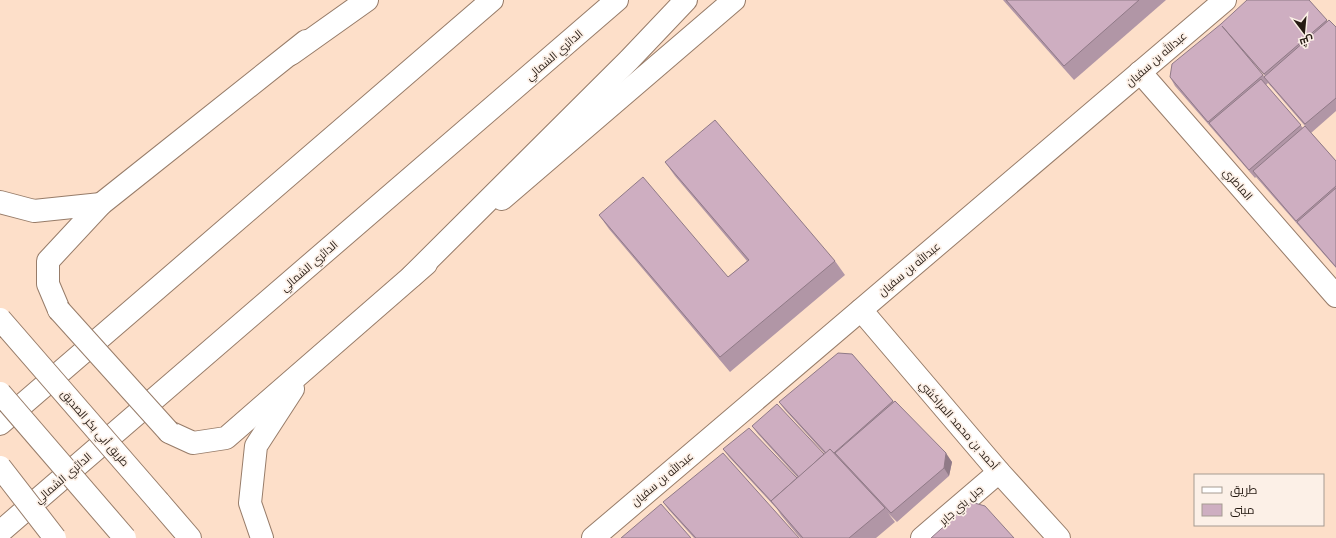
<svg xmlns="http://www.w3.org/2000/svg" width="1336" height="538" viewBox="0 0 1336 538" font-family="Mulish,Cairo,sans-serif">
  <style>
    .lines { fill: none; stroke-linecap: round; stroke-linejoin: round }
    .minor-casing { stroke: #977c69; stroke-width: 24 }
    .major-casing { stroke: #977c69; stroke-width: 24 }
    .highway-casing { stroke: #977c69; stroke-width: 24 }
    .minor { stroke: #fff; stroke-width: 22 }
    .major { stroke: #fff; stroke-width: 22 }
    .highway { stroke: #fff; stroke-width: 22 }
    .minor-bridge-casing { stroke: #977c69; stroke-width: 24; stroke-linecap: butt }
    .major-bridge-casing { stroke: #977c69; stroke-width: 24; stroke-linecap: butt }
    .minor-bridge { stroke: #fff; stroke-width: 22 }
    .major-bridge { stroke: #fff; stroke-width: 22 }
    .wall { fill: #b196a6; fill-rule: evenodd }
    .shaded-wall { fill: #907a87 }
    .building { fill: #ceaec1; stroke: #907a87 }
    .labels { text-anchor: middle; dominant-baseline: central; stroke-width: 3.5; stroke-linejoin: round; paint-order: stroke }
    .street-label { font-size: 11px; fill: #261b13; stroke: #fcf0e7 }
  </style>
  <rect width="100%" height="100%" fill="#fddfc9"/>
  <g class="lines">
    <g class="minor-casing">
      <g id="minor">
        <path d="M1140,72L1336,296"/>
        <path d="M502,199L734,0"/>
        <path d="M0,202L34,211L101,204"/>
        <path d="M59,310L48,284V261L101,204L306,41"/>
        <path d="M861,310L999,472L1059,538"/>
        <path d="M169,432L193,443L226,438L426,264"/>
        <path d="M262,538L250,503L256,446L293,389"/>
        <path d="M593,538L1225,0"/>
        <path d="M922,538L999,472"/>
      </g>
    </g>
    <g class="major-casing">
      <path id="major" d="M159,502L190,538"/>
    </g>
    <g class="highway-casing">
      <g id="highway">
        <path d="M291,54L367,0"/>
        <path d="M412,276L629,60L686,0"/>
        <path d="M0,424L492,0"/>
        <path d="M0,532L617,0"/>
      </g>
    </g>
    <use href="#minor" class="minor"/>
    <use href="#major" class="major"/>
    <use href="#highway" class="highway"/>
    <g class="minor-bridge-casing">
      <g id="minor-bridge">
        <path d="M59,310L169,432"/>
        <path d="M0,467L55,538"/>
      </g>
    </g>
    <g class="major-bridge-casing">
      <g id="major-bridge">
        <path d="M0,319L159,502"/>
        <path d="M0,393L125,538"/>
      </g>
    </g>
    <use href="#minor-bridge" class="minor-bridge"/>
    <use href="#major-bridge" class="major-bridge"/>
  </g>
  <g class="wall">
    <path d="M1003,0H1166L1074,80Z"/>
    <path d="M1309,0L1327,21L1336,27V111L1311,133L1336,161V268L1256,177L1255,178L1175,86L1170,77ZM1247,56L1265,76H1264ZM1268,83L1305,126L1303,128L1266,85Z"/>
    <path d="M665,162L835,261L845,275L730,372L609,229L599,215L728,277L747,261L675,176Z"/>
    <path d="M852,354L894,402L952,462L949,476L897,522L888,513L895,522L876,538H800L781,515L777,509L729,457L723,449L797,478H798L758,434L752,426L824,454H825L785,410L779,402Z"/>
    <path d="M663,502L799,538H694L669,510Z"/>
  </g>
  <path class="shaded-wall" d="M946,453L952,462L949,476L944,468Z"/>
  <g class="building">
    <path d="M1006,0H1139L1064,66Z"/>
    <path d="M1247,0H1309L1327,20L1264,74L1222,26L1263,75L1208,122L1170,77L1172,64L1221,24Z"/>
    <path d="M1329,20L1336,27V98L1305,124L1264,77Z"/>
    <path d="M1261,79L1301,125L1249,170L1209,123Z"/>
    <path d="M715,120L835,261L720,357L599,215L643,177L728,277L749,260L665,162Z"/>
    <path d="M1305,126L1336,161V186L1296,221L1253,171Z"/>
    <path d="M1336,188V267L1297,222Z"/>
    <path d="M838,353L852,354L893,401L834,453L830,449L826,453L779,402Z"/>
    <path d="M895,401L946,453L944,468L891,513L835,453Z"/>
    <path d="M777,404L824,454L799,477L752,426Z"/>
    <path d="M749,428L797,478L771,501L772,502L723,449Z"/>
    <path d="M830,449L885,508L849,538H803L771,501Z"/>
    <path d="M723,453L799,538H696L663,502Z"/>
    <path d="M971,502L985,506L1014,538H931Z"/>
    <path d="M661,504L691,538H621Z"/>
  </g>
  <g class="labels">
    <g class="street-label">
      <text transform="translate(554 55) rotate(-41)">الدائري الشمالي</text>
      <text transform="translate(1156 59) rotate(-41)">عبدالله بن سفيان</text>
      <text transform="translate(1238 184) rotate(49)">الماطري</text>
      <text transform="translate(309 266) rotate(-41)">الدائري الشمالي</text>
      <text transform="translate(909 269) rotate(-40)">عبدالله بن سفيان</text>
      <text transform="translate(959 425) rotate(49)">أحمد بن محمد المراكشي</text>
      <text transform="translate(95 428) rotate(49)">طريق أبي بكر الصديق</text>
      <text transform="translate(63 478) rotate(-41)">الدائري الشمالي</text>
      <text transform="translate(662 479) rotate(-40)">عبدالله بن سفيان</text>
      <text transform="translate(961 505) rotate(-41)">جبل بني جابر</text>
    </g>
  </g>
  <rect x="1194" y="474" width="130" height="52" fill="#fcf0e7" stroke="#a69b92"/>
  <rect x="1202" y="487" width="20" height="6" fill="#ffffff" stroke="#a69b92"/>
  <text x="1230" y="494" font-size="12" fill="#261b13">طريق</text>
  <rect x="1202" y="504" width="20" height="12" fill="#ceaec1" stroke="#a69b92"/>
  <text x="1230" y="514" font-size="12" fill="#261b13">مبنى</text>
  <g transform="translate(1304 32) rotate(164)" stroke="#fcf0e7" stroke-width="3" paint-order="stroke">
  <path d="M0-3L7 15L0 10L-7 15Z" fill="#261b13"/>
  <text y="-6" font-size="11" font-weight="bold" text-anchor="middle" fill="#261b13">ش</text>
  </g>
</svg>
